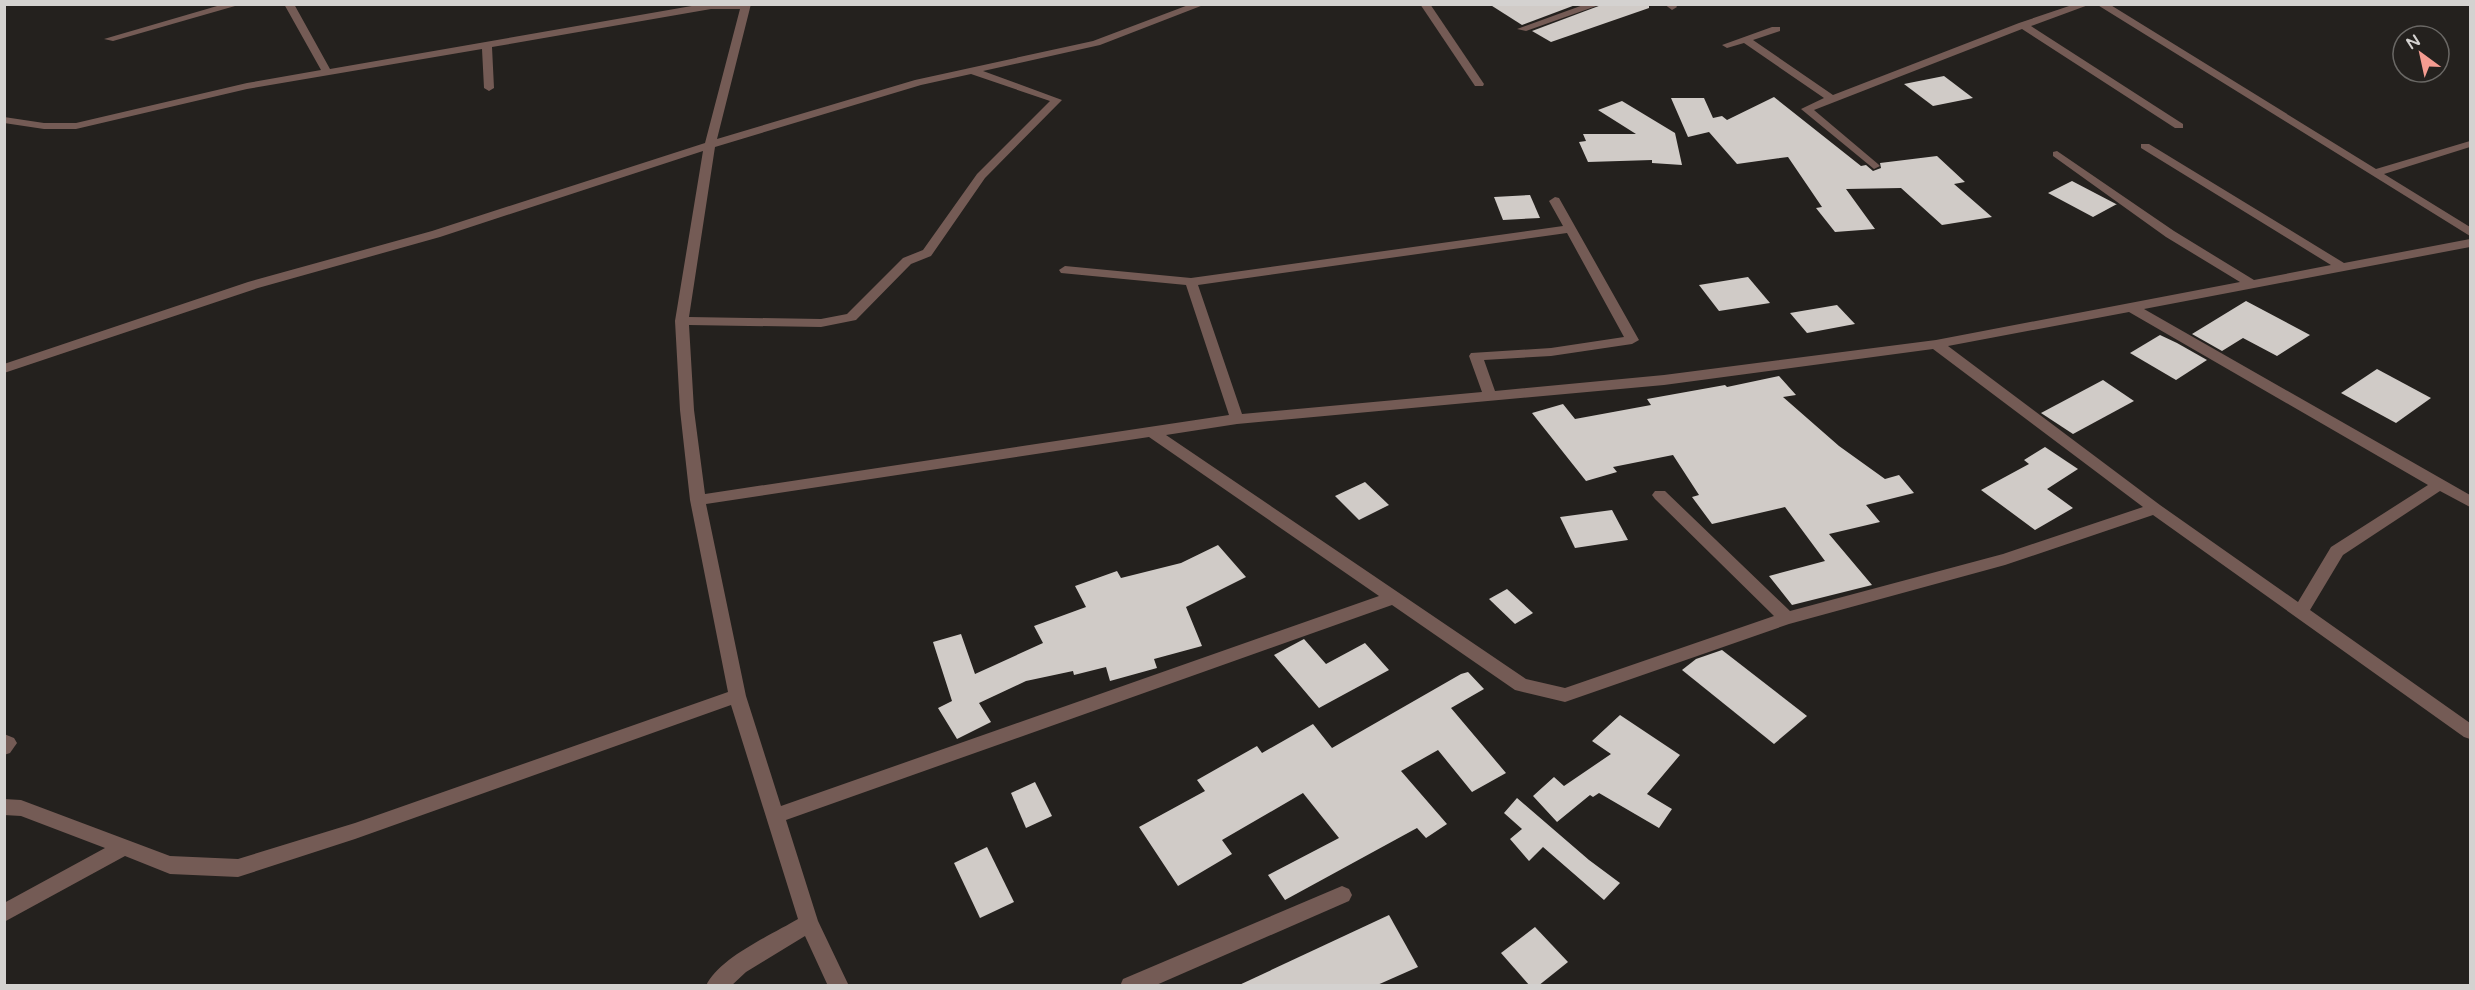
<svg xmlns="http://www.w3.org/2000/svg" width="2475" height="990" viewBox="0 0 2475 990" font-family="'Varela Round',sans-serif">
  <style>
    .building { fill: #d0cbc7 }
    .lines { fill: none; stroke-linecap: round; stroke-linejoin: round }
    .minor { fill: #745b55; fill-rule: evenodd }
  </style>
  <rect width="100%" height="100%" fill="#24211e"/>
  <g class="building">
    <path d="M1489,4H1578L1522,25Z"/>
    <path d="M1604,4H1649V8L1551,42L1532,31Z"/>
    <path d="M1944,76L1973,98L1933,106L1904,84Z"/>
    <path d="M1774,97L1861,166L1866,165L1873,171L1881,168L1880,163L1937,156L1965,182L1954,184L1992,217L1942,225L1901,188L1846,189L1875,229L1835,232L1816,208L1822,207L1788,157L1737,164L1709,132L1688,137L1671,98H1704L1713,118L1722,116L1727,120Z"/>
    <path d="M1622,101L1675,133L1682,165L1652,163V160L1588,162L1579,142L1586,141L1583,134H1636L1598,110Z"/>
    <path d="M2072,181L2116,204H2117L2093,217L2048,193Z"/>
    <path d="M1530,195L1540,218L1503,220L1494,197Z"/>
    <path d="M1748,277L1770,303L1719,311L1699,285Z"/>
    <path d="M2246,301L2310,335L2277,356L2243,338L2222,351L2192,334Z"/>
    <path d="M1837,305L1855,324L1807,333L1790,313Z"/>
    <path d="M2160,335L2177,343L2207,360L2176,380L2130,353Z"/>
    <path d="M2377,369L2431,398L2396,423L2341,393Z"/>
    <path d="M1779,376L1796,395L1783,397L1839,446L1885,479L1899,475L1914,493L1866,505L1880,522L1829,534L1872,585L1792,605L1769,576L1825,561L1785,507L1712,524L1692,497L1699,495L1673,455L1613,467L1617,472L1586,481L1532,413L1563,404L1575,419L1651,405L1647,399L1725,385L1727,387Z"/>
    <path d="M2103,380L2134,401L2073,434L2041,413Z"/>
    <path d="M2045,447L2078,469L2047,489L2073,508L2035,530L1981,490L2029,464L2024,460Z"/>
    <path d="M1365,482L1389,505L1359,520L1335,496Z"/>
    <path d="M1612,510L1628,540L1575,548L1560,517Z"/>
    <path d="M1218,545L1246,577L1186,607L1202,646L1154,659L1157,668L1110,681L1106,667L1074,675L1073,671L1026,681L979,703L991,722L957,739L938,708L952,701L933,642L961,634L975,674L1043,643L1034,626L1086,607L1075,586L1117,571L1121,578L1181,563Z"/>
    <path d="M1507,589L1533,613L1515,624L1489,599Z"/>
    <path d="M1304,639L1326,664L1365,643L1389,670L1319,708L1274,655Z"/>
    <path d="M1722,650L1807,716L1774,744L1682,670L1696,659Z"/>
    <path d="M1468,672L1484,689L1451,708L1506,773L1472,792L1438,750L1401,771L1447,824L1426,838L1417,828L1285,900L1268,875L1339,838L1303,793L1222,840L1232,854L1178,886L1139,827L1205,791L1197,780L1257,746L1262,753L1313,724L1332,748L1461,674Z"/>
    <path d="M1620,715L1680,755L1647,794L1672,809L1659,828L1599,793L1593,797L1590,795L1557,822L1533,796L1554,777L1564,786L1611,754L1592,741Z"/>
    <path d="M1035,782L1052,816L1026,828L1011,793Z"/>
    <path d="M1517,798L1589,860L1620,883L1604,900L1543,847L1529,861L1510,839L1522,829L1504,813Z"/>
    <path d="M987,847L1014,902L980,918L954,863Z"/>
    <path d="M1389,915L1418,967L1375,986H1237Z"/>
    <path d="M1535,927L1568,962L1538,986H1530L1501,953Z"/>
  </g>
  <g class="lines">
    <g class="minor">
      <path d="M224,4H242L113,41L104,39Z"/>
      <path d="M284,4H294L330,69L703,4H751L717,139L915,80L1093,41L1191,4H1206L1100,45L983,71L1062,100L985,178L931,256L911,264L856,320L821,327L689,325L694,410L705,494L1229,415L1186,285L1061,273L1059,270L1065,266L1191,278L1563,226L1549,201L1555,197L1559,198L1639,340L1632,344L1551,356L1484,360L1495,391L1664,375L1936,340L2240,282L2166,237L2053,156V152L2057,151L2174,231L2254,280L2331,265L2141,148V144H2149L2344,263L2470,239V247L2144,309L2470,495V507L2440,491L2343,555L2310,610L2470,723V739L2464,737L2153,515L2005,565L1789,624L1565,702L1515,690L1392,605L786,820L818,921L849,986H828L805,936L746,972L731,986H706C718,958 773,934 798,919L731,705L355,839L238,877L170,874L125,856L4,922V903L105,848L21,816L4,815V799L21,800L170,856L238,859L355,823L728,692L690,500L680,410L675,321L703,151L440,237L258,288L4,373V364L248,282L432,231L705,143L740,9H711L492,47L494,88L489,91L484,88L482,49L247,89L76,129H44L4,123V117L44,123H76L247,83L321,70ZM971,74L1050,101L977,174L923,250L903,258L847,314L821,319L689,317L715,147L921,85ZM1567,233L1624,337L1551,348L1471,353L1469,356L1482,392L1242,414L1198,285ZM2129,312L2428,485L2331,547L2298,602L2160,505L1948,346ZM1933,349L2143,507L2003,554L1790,611L1665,491H1655L1652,495L1655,499L1774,616L1565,688L1526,679L1166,435L1237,424L1664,385ZM1149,437L1379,596L781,806L746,696L706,504Z"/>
      <path d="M1420,4H1430L1484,84L1483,86H1475Z"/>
      <path d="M1586,4H1602L1526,31L1517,29Z"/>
      <path d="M1664,4H1675L1677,7L1672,10Z"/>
      <path d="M2075,4H2091L2031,26L2183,124V128H2175L2022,29L1814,110L1878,164L1880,166L1874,169L1801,109L1824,98L1744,43L1727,48L1722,45L1772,27H1780V31L1753,40L1833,95L2019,23Z"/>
      <path d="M2096,4H2109L2376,169L2470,141V147L2384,174L2470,227V236Z"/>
      <path d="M4,734L14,738L17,743L10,753L4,755Z"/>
      <path d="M1342,886L1349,889L1352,895L1349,901L1154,986H1120L1123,979Z"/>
    </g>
  </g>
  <rect width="2475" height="990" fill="none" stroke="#d4d2d0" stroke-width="12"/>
  <g transform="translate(2421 54) rotate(327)"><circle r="28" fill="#24211e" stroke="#6a6865" stroke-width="1.5"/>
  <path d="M0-4.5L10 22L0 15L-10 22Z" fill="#f59c91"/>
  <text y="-9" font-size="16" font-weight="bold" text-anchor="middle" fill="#d4d2d0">N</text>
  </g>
</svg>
